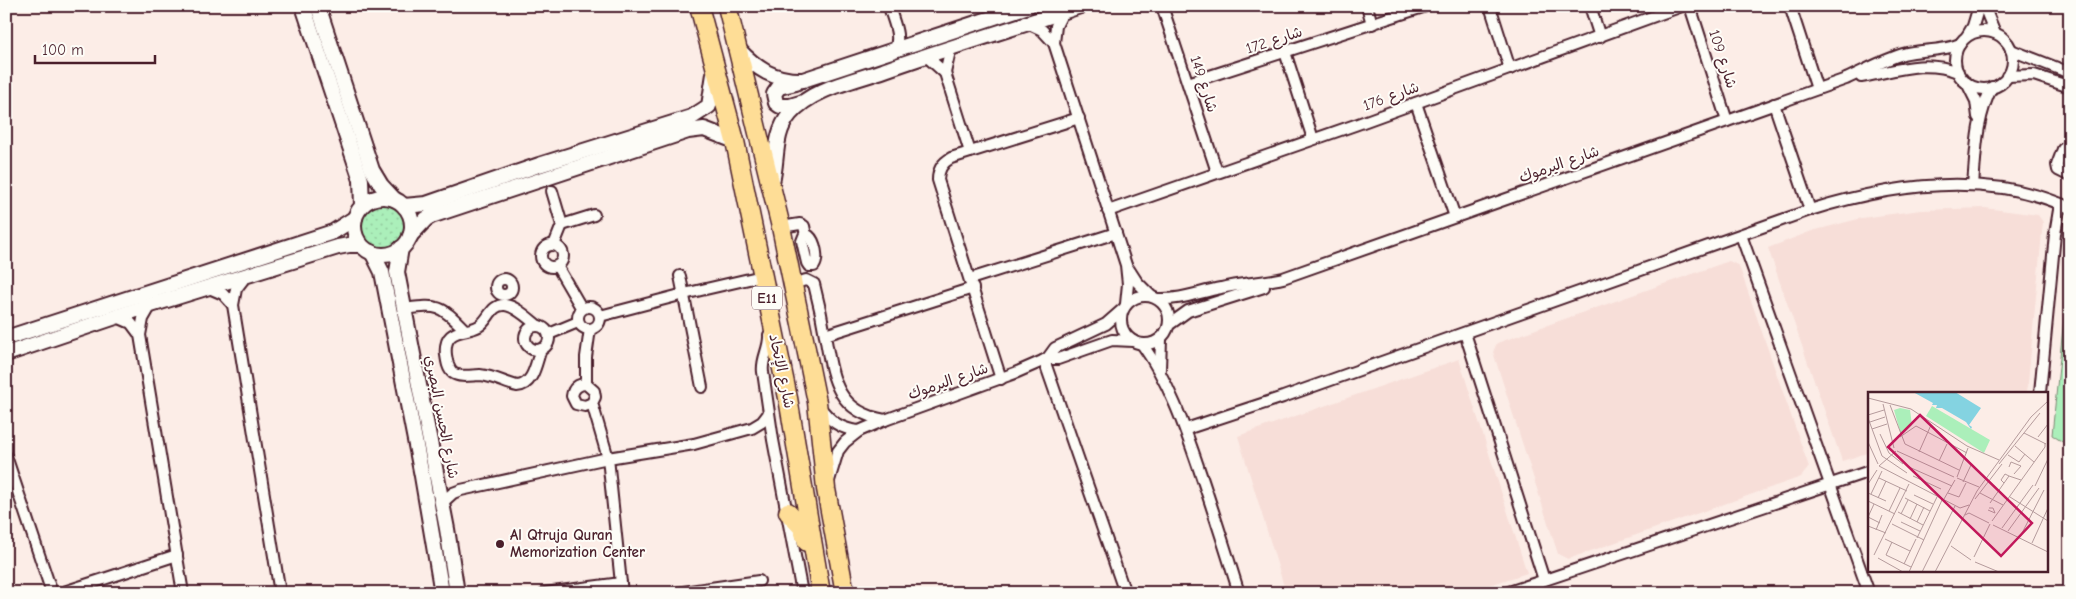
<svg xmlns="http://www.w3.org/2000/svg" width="2076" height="599" viewBox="0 0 2076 599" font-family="'Comic Neue','Playpen Sans Arabic',sans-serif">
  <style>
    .built { fill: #f7ded8 }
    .grass { fill: url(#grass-dots); stroke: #7a8772 }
    .pitch { fill: #abefba; stroke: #7a8772 }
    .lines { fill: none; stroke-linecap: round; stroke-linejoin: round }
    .street-casing { stroke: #4a1f2b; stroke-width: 14 }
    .secondary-casing { stroke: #4a1f2b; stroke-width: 18 }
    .highway-casing { stroke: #4a1f2b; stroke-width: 21 }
    .street { stroke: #fdfcf7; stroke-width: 10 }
    .secondary { stroke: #fdfcf7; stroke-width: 14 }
    .highway { stroke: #fedd96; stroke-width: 18 }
    .poi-dot { fill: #4a1f2b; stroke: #fdfcf7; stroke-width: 2 }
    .labels { text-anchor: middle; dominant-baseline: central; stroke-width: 4; stroke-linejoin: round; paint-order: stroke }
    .shield { fill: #fdfcf7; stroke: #806168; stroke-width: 1 }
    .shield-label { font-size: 14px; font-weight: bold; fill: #4a1f2b }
    .street-label { font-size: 15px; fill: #4a1f2b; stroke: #fdfcf7 }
    .poi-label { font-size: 15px; font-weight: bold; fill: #4a1f2b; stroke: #fdfcf7; text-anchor: start }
    .inset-road { fill: none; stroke: #b59b9c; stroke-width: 1 }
    .view { fill: #c2185b; fill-opacity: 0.15; stroke: #c2185b; stroke-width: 2.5 }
    .inset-edge { fill: none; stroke: #4a1f2b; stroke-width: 2.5 }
  </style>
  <defs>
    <pattern id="grass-dots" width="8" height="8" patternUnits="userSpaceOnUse" patternTransform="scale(1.25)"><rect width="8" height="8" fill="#abefba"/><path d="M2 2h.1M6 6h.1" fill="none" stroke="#95cca0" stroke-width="1.8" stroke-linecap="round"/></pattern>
  </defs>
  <rect width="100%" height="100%" fill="#fcede7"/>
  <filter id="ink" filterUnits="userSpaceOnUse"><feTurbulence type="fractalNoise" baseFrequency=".02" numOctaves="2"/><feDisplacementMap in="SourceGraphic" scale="10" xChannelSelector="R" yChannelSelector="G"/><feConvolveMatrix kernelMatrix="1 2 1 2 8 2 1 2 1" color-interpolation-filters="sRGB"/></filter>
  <g filter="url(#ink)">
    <g class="built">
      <path d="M1985,208L2038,215L2043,222L2027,393H1870V452L1842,461L1768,248L1812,231L1862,218L1921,210Z"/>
      <path d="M1729,261L1739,266L1809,467L1801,477L1568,559L1558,554L1493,352L1497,343Z"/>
      <path d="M1459,359L1527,573L1465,593H1286L1238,436Z"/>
    </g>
    <circle class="grass" cx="386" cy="226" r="24"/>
    <path class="pitch" d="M2070,259V447L2052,435Z"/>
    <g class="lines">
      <g class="street-casing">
        <g id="street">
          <path d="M889,6C893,22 902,36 894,51"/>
          <path d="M1162,6L1217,172"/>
          <path d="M1367,6L1372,24"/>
          <path d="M1490,6L1510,69"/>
          <path d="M1590,6L1600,37"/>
          <path d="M1690,6L1727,121"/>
          <path d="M1790,6L1817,89"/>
          <path d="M1984,6L1995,33"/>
          <path d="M1063,12L1056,26L1054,43L1126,265L1128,284L1126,304"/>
          <path d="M1027,23L1042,30L1054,43"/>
          <circle cx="1984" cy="60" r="29"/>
          <path d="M1967,36L1973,26L1979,6"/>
          <path d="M2011,50L2070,73"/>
          <path d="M1285,52L1313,139"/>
          <path d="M926,56L945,73L970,152"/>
          <path d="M945,73L951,47"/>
          <path d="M2007,76L2034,75L2070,87"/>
          <path d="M1861,77C1895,71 1924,59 1958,72"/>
          <path d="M1188,83L1426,6"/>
          <path d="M1967,83L1976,101L1978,117"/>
          <path d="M1416,103L1455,217"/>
          <path d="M1774,104L1810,210"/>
          <path d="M2070,145L2063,149L2057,165L2058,170L2070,176"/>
          <path d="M1973,185C1976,151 1976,118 1992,87"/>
          <path d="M552,191L562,225L554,245"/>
          <path d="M1108,211L1355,125L1682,6"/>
          <path d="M562,225L594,215"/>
          <path d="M781,227L800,224L804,226L806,235"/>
          <path d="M1741,235L1869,593"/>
          <path d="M804,236H809C815,241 819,259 814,266H809L807,263L802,241Z"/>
          <circle cx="552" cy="256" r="11"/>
          <path d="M557,266L582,309"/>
          <path d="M1128,268L1137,282L1151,296"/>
          <path d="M246,276L236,289L233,305L280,593"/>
          <path d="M680,276L702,387"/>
          <path d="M970,279L1116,233"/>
          <circle cx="504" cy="287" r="8"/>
          <path d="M792,284L806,280L814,284C819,303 823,322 826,341C833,381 838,412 885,420"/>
          <path d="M209,288L223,294L233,305"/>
          <circle cx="1145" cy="320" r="24"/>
          <path d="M1159,299C1181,300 1199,292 1221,288C1241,283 1262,283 1283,278L1846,79C1864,71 1883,60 1903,54C1922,49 1941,52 1960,44"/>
          <path d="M151,305L143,319L140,335L183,593"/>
          <circle cx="589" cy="318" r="11"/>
          <path d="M404,309C438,305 440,304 464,329"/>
          <path d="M600,316L684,294L762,276"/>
          <path d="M117,317L131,323L140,335"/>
          <path d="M1170,324L1188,311L1264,287"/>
          <circle cx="537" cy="338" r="12"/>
          <path d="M538,326C529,319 516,306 505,305C491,304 489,320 479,326C465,334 443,327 446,355C447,362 448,369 453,373C460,378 472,375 480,375C493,376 505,383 517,386C534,385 536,362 541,349"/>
          <path d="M1465,333L1544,580"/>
          <path d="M549,334L578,322"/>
          <path d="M769,335C770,348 761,359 763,372L773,440L802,593"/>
          <path d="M825,335L973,288"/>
          <path d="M1142,344C1169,382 1184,425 1199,469C1213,510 1226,551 1239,593"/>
          <path d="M1047,359L1055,348L1106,324L1122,310"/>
          <path d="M1044,360L1125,593"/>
          <path d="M1160,369L1161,339"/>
          <path d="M1001,379L938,180C938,170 942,163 951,158L1079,118"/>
          <path d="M586,384V357L590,329"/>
          <path d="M2040,393L2055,234L2060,204"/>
          <path d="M592,403L585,406L576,404L572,396C573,388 578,384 586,384L594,391L595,397L592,403L608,458L622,593"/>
          <path d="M819,406C830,421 840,429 859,431"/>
          <path d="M1186,429L1283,397L1810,210C1893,184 1988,170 2070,208"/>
          <path d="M6,456L52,593"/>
          <path d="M828,484L838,451L845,442L859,431L885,420L1015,373L1047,359H1058L1112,340L1133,341"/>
          <path d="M442,503L453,493L461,490L608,458L694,444L752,428L762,422L769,413"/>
          <path d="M61,593L177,555"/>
          <path d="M545,593L621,583"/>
          <path d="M676,593L759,581"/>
          <path d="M1506,593L1870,471"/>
        </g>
      </g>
      <g class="secondary-casing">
        <g id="secondary">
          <path d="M303,6L361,180L362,205"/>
          <path d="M318,6L372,170L381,185L394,199"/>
          <path d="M738,49C757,69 774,81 803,80L1028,6"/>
          <path d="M796,83L779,87L774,94L776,103L780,106H790L800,103"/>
          <path d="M772,182C778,159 773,134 790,114C812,88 854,81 885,70C950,47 1015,28 1080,6"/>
          <circle cx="383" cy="226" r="29"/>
          <path d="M404,206L426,204L539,165L692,117L709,106L714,74"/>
          <path d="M410,236L426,219L431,216L688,131L704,129L735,141"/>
          <path d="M401,248L397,272L447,529L457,593"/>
          <path d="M372,252L382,272L422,476L442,593"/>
          <path d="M6,338L333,232L355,218"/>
          <path d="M6,354L151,305L338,247L349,245H361"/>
        </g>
      </g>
      <g class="highway-casing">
        <g id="highway">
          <path d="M699,6L735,141L788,398L821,593"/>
          <path d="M727,6L781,227L817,402L826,489L845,593"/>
          <path d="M788,512L802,527L807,542"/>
        </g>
      </g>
      <use href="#street" class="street"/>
      <use href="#secondary" class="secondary"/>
      <use href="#highway" class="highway"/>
    </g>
  </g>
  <circle class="poi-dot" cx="500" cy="544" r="5"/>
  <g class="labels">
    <rect class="shield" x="752" y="286.5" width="30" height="23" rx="4"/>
    <g class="shield-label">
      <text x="767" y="298">E11</text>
    </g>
    <g class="street-label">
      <text transform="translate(1274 40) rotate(-18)">شارع 172</text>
      <text transform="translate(1723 59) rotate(72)">شارع 109</text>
      <text transform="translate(1204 84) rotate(72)">شارع 149</text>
      <text transform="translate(1391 96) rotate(-20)">شارع 176</text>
      <text transform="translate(1559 164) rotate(-19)">شارع اليرموك</text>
      <text transform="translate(782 371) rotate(78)">شارع الإتحاد</text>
      <text transform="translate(948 381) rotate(-19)">شارع اليرموك</text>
      <text transform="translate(442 417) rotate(79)">شارع الحسن البصري</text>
    </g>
    <g class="poi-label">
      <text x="510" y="535">Al Qtruja Quran<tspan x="510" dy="17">Memorization Center</tspan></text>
    </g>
  </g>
  <g transform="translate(1868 392)">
    <rect width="180" height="180" fill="#fcede7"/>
    <path d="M64,14L122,48L116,61L58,24Z" fill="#abefba"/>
    <path d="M32,16L42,18L44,33L33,43L26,18Z" fill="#abefba"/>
    <path d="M45,0H87L113,16L101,33L104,35L103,37L98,30L74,16H68L69,13H64L65,11Z" fill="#84d3e1"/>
    <path class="inset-road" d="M0,6L43,17L99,54L131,68M15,12L26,56M22,13L37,52L91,78M0,23L16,18M0,26L14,64L39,81M2,30L17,25M48,34L99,61M4,37L19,32M156,41L178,52M12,42L21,61L35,72M32,45L48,34M170,45L180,32M0,50L10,72M147,54L166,70M29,59L86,85M51,60L63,33M140,63L151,70L157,62M71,69L79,52M131,72L172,21M11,74L28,59M11,74L92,116L101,113M41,75L84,94M141,75L143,70L153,74L146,82M45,84L73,97M89,85L100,56M11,86L39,99M89,86L111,95M95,90L103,73M136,91L133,88L137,82L141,84M0,92L9,78M167,94L180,67M0,101L18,109M80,101L91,105L98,91M112,101L135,113M3,102L14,79M46,103L65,112M142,105L180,129M10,106L18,89M37,106L62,119M76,107L87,88M107,107L134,72M0,109L27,122M122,111L141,84L153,88M6,112L0,125L12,131M120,118L127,121L125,116H121M21,119L32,96M30,120L55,133M33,122L40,108M97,123L101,121L121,131M42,127L49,112M124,129L177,55V51M33,130L52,139M49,130L56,115M24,132L56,148M125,133L180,160M0,134L18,141M134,136L165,93M8,138L14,123M140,139L171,96M152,145L176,98M49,146L69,105M17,147L42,159M24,150L18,163L43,175M164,151L180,116M83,154L103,168M6,163L41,92M106,165L122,132M10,166L35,180M107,170L131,180M36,172L48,147M41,180L74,108M54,180L87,114M67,180L109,99L163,25L180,9"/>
    <path class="view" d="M52,23L164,131L133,164L20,55Z"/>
    <rect width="180" height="180" class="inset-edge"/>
  </g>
  <rect width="2076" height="599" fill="none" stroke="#fdfcf7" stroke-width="25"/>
  <rect x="12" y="12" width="2051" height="574" fill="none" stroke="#4a1f2b" stroke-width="2" filter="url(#ink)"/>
  <path d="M35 55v8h120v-8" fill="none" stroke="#4a1f2b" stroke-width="2.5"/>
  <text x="42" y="55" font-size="15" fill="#4a1f2b" stroke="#fdfcf7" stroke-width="4" paint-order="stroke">100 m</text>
</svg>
